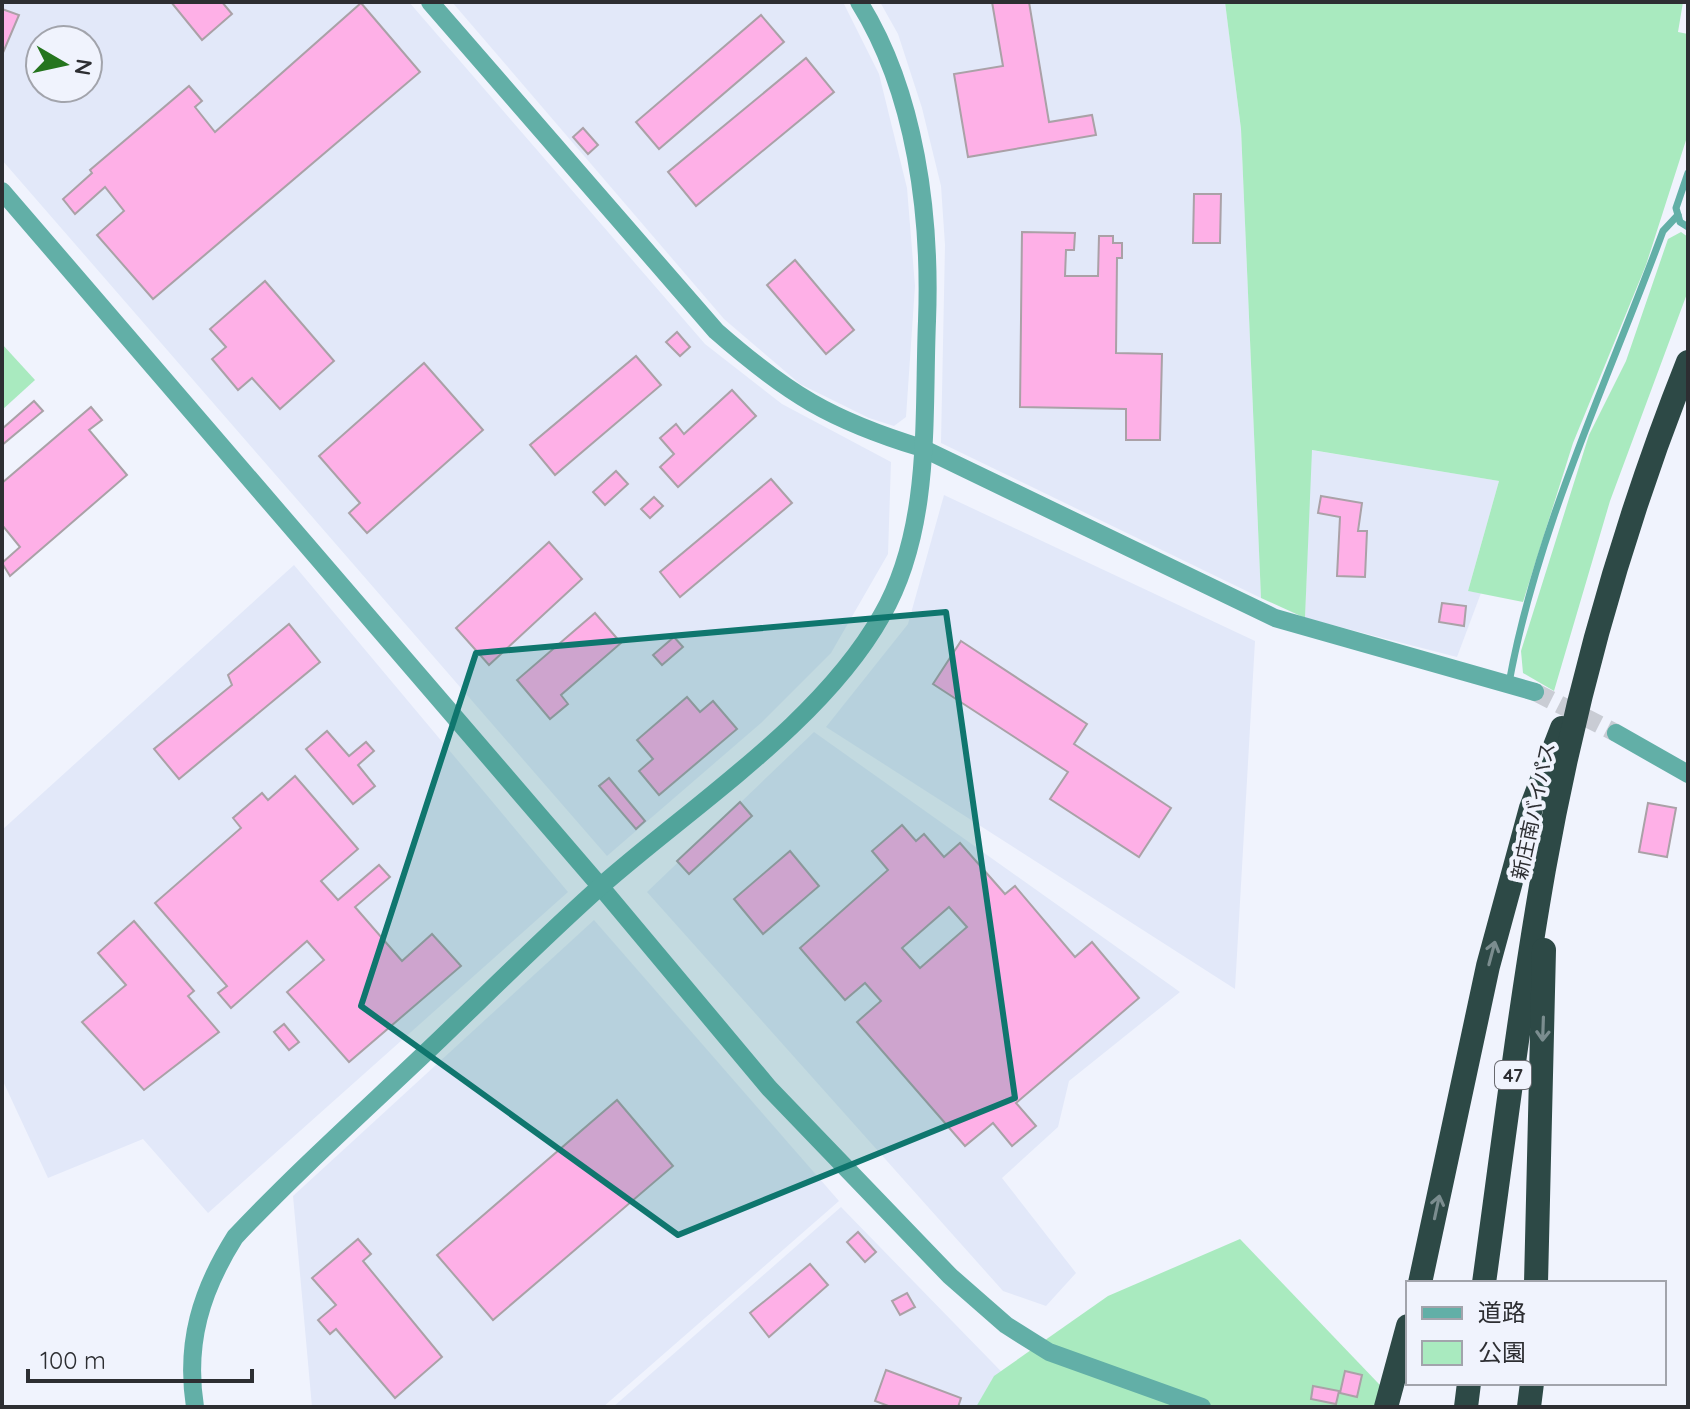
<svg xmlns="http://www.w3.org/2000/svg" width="1690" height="1409" viewBox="0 0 1690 1409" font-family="Quicksand,'Noto Sans JP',sans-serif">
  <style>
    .built { fill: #e2e8f9; fill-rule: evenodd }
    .green { fill: #a9eabf }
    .building { fill: #feb0e7; stroke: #aaa1a7; stroke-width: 2; fill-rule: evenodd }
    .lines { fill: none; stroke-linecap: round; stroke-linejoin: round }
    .tertiary-tunnel { stroke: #c9ccd4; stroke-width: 18; stroke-dasharray: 18 9; stroke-linecap: butt }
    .service { stroke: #62afa7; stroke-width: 7 }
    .tertiary { stroke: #62afa7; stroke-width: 18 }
    .motorway { stroke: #2d4946; stroke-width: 24 }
    .oneway { stroke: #7b8d8f }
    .marked { fill: #0f766e; fill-opacity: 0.2; stroke: #0f766e; stroke-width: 6; stroke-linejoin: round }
    .labels { text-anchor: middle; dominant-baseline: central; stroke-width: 8; stroke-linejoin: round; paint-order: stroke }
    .shield { fill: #f0f3fd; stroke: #68696f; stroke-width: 2 }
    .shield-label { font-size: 18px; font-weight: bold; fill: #2d2e32 }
    .street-label { font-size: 20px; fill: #2d2e32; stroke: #f0f3fd }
  </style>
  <rect width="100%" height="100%" fill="#f0f3fd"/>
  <g class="built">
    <path d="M2,2H409L705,344L782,404L891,462L888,554L831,653L761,723L607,856L2,160ZM40,40H88V88H40Z"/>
    <path d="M452,2H843L879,74L907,188L915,286L906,417L894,426L869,418L800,384L724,319Z"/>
    <path d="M880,2H1225L1241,129L1261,598L941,443L945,245L941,186L922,108L898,34Z"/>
    <path d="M1311,450L1499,481L1468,591L1481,593L1457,657L1305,618Z"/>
    <path d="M944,495L1255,641L1235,989L826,727L908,624Z"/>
    <path d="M294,565L568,892L208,1213L143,1139L48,1178L2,1079V830Z"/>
    <path d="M814,732L1180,992L1069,1081L1058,1127L1002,1178L1076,1273L1046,1306L1003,1291L647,892Z"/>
    <path d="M594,920L839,1201L603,1407H312L293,1196Z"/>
    <path d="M841,1207L1030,1401L1028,1407H613Z"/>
  </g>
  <g class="green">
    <path d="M1225,2H1683L1678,32L1688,34V134L1646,265L1573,443L1523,602L1468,591L1499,481L1312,450L1305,618L1261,598L1241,129Z"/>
    <path d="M1681,232L1688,237V291L1610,501L1554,691L1523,673L1521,651L1589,435L1626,361L1668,239Z"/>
    <path d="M2,344L35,380L2,410Z"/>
    <path d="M1240,1239L1401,1407H976L994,1376L1108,1296Z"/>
  </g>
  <g class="building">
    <path d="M171,2H222L232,14L202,40Z"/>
    <path d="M992,2H1029L1049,122L1092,115L1096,135L968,157L954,74L1003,66Z"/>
    <path d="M361,3L420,72L153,299L97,235L124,211L105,187L75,214L63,199L92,173L90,170L189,86L202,101L195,107L215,132Z"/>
    <path d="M2,9L19,15L2,55Z"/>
    <path d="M761,15L784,42L659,149L636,122Z"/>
    <path d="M806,58L834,92L696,206L668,172Z"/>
    <path d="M583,128L598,145L588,154L573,137Z"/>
    <path d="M1194,194H1221L1220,243H1193Z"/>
    <path d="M1022,232L1075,233L1074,250H1066L1065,276H1098L1099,236H1113V243H1122V258H1117L1116,353L1162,354L1160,440H1126V409L1020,407Z"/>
    <path d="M795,260L854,330L826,354L767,285Z"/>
    <path d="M265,281L334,361L280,409L252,378L238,390L212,359L226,347L210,329Z"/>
    <path d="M677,332L690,347L680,356L666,342Z"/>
    <path d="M636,356L661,385L555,475L530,445Z"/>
    <path d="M424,363L483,430L367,533L349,513L360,503L319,456Z"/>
    <path d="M732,390L756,416L678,487L660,467L674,454L660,438L676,424L684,434Z"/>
    <path d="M34,401L43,411L2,445V429Z"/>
    <path d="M91,407L102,420L89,430L127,475L10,576L2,563L20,547L2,525V483Z"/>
    <path d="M616,471L628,484L605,505L593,492Z"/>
    <path d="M771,479L792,503L680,597L660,572Z"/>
    <path d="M1321,496L1362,503L1358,531H1367L1365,577L1337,576L1340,517L1318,513Z"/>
    <path d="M654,497L663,506L650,518L641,509Z"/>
    <path d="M549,542L582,579L489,665L456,628Z"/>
    <path d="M1442,603L1466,606L1464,626L1439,622Z"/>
    <path d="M595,613L621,643L561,695L568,704L550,719L517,680Z"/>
    <path d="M289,624L320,662L179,779L154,749L232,685L228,675Z"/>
    <path d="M674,637L683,647L662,665L653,655Z"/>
    <path d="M961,641L1087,724L1074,744L1171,808L1139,857L1050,799L1068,772L933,684Z"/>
    <path d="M687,697L700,712L713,701L737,729L659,795L639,771L653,759L637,740Z"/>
    <path d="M327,731L349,756L366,742L374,751L358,765L375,786L353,804L306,749Z"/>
    <path d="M295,776L358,849L321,881L338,900L379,865L390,877L355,907L402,961L432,934L461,966L349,1062L287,992L324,960L307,941L231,1008L218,993L227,986L155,903L241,828L233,818L262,793L268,800Z"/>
    <path d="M609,778L645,821L636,829L599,786Z"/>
    <path d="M740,802L752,816L689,874L677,861Z"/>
    <path d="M1648,803L1676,808L1667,857L1639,852Z"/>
    <path d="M902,825L916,841L924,834L944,857L960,843L1005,894L1015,886L1075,957L1092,942L1139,998L1016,1103L1036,1126L1012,1146L993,1123L965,1146L857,1022L881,1001L865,983L845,1000L800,948L888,870L872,851ZM949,907L967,927L920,968L902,948Z"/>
    <path d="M790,851L819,886L763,934L734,899Z"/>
    <path d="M134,921L194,991L188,996L219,1032L144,1090L82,1022L126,985L98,953Z"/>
    <path d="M284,1024L299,1042L289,1050L274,1032Z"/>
    <path d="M617,1100L673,1166L493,1320L437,1255Z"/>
    <path d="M858,1232L876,1252L865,1262L847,1242Z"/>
    <path d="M358,1239L371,1254L363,1261L442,1357L395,1398L336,1329L330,1334L318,1320L336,1305L312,1278Z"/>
    <path d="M810,1264L828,1285L769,1337L750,1313Z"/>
    <path d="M907,1293L915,1307L900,1315L892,1301Z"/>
    <path d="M886,1370L961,1398L958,1407H891L875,1401Z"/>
    <path d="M1345,1371L1362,1375L1357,1397L1340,1393Z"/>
    <path d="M1313,1386L1339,1391L1336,1404L1311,1399Z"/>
  </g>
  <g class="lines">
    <path class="tertiary-tunnel" d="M1535,692L1616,733"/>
    <g class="service">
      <path d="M1688,173L1676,208L1680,222L1688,227"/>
      <path d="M1509,683C1537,528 1609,378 1663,231L1678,215"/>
    </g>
    <g class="tertiary">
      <path d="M430,2L716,331C788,394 830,420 922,448L1275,618L1535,692"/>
      <path d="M2,191L600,886L769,1088L950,1276L1006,1325L1049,1352L1202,1407"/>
      <path d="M1616,733L1688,774"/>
      <path d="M195,1407C185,1343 201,1291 235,1237C300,1168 371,1105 440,1039C493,988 546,935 601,886C693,805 822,722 882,615C932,528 923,417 927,321C931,216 916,93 859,2"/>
    </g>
    <g class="motorway">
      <path d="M1420,1283L1488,966L1531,808L1562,728"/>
      <path d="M1484,1283C1503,1145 1520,1006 1544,869C1575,695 1623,525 1688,362"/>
      <path d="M1536,1283L1544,950"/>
      <path d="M1386,1407L1408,1326"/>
      <path d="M1466,1407L1469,1383"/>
      <path d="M1529,1407L1532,1383"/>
    </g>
  </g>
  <defs><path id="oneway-shaft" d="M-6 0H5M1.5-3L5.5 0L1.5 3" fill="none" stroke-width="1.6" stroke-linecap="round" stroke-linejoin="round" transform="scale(2)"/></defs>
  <g class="oneway">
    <use href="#oneway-shaft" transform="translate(1492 953) rotate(-75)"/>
    <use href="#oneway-shaft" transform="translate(1543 1029) rotate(92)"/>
    <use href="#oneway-shaft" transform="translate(1437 1207) rotate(-78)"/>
  </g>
  <path class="marked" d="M946,612L1015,1098L678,1235L361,1006L476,653Z"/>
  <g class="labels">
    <rect class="shield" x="1495" y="1061" width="36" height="28" rx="6"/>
    <g class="shield-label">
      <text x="1513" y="1075">47</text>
    </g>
    <g class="street-label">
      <text transform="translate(1533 811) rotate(-78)">新庄南バイパス</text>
    </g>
  </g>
  <rect width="1690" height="1409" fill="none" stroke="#2d2e32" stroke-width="8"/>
  <rect x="1406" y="1281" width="260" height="104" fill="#f0f3fd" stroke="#a2a4ac" stroke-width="2"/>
  <rect x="1422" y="1307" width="40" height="12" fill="#62afa7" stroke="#a2a4ac" stroke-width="2"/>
  <text x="1478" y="1321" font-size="24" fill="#2d2e32">道路</text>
  <rect x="1422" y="1341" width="40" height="24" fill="#a9eabf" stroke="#a2a4ac" stroke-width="2"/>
  <text x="1478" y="1361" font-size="24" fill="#2d2e32">公園</text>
  <g transform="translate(64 64) rotate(99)"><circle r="38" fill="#f0f3fd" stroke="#a2a4ac" stroke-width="2"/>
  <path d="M0-6L14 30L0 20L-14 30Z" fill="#25751e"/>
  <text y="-12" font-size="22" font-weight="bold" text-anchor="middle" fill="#2d2e32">N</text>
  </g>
  <path d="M28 1369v12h224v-12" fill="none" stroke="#2d2e32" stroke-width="4"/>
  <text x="40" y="1369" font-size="24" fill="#2d2e32" stroke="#f0f3fd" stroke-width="6" paint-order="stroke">100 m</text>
</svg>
